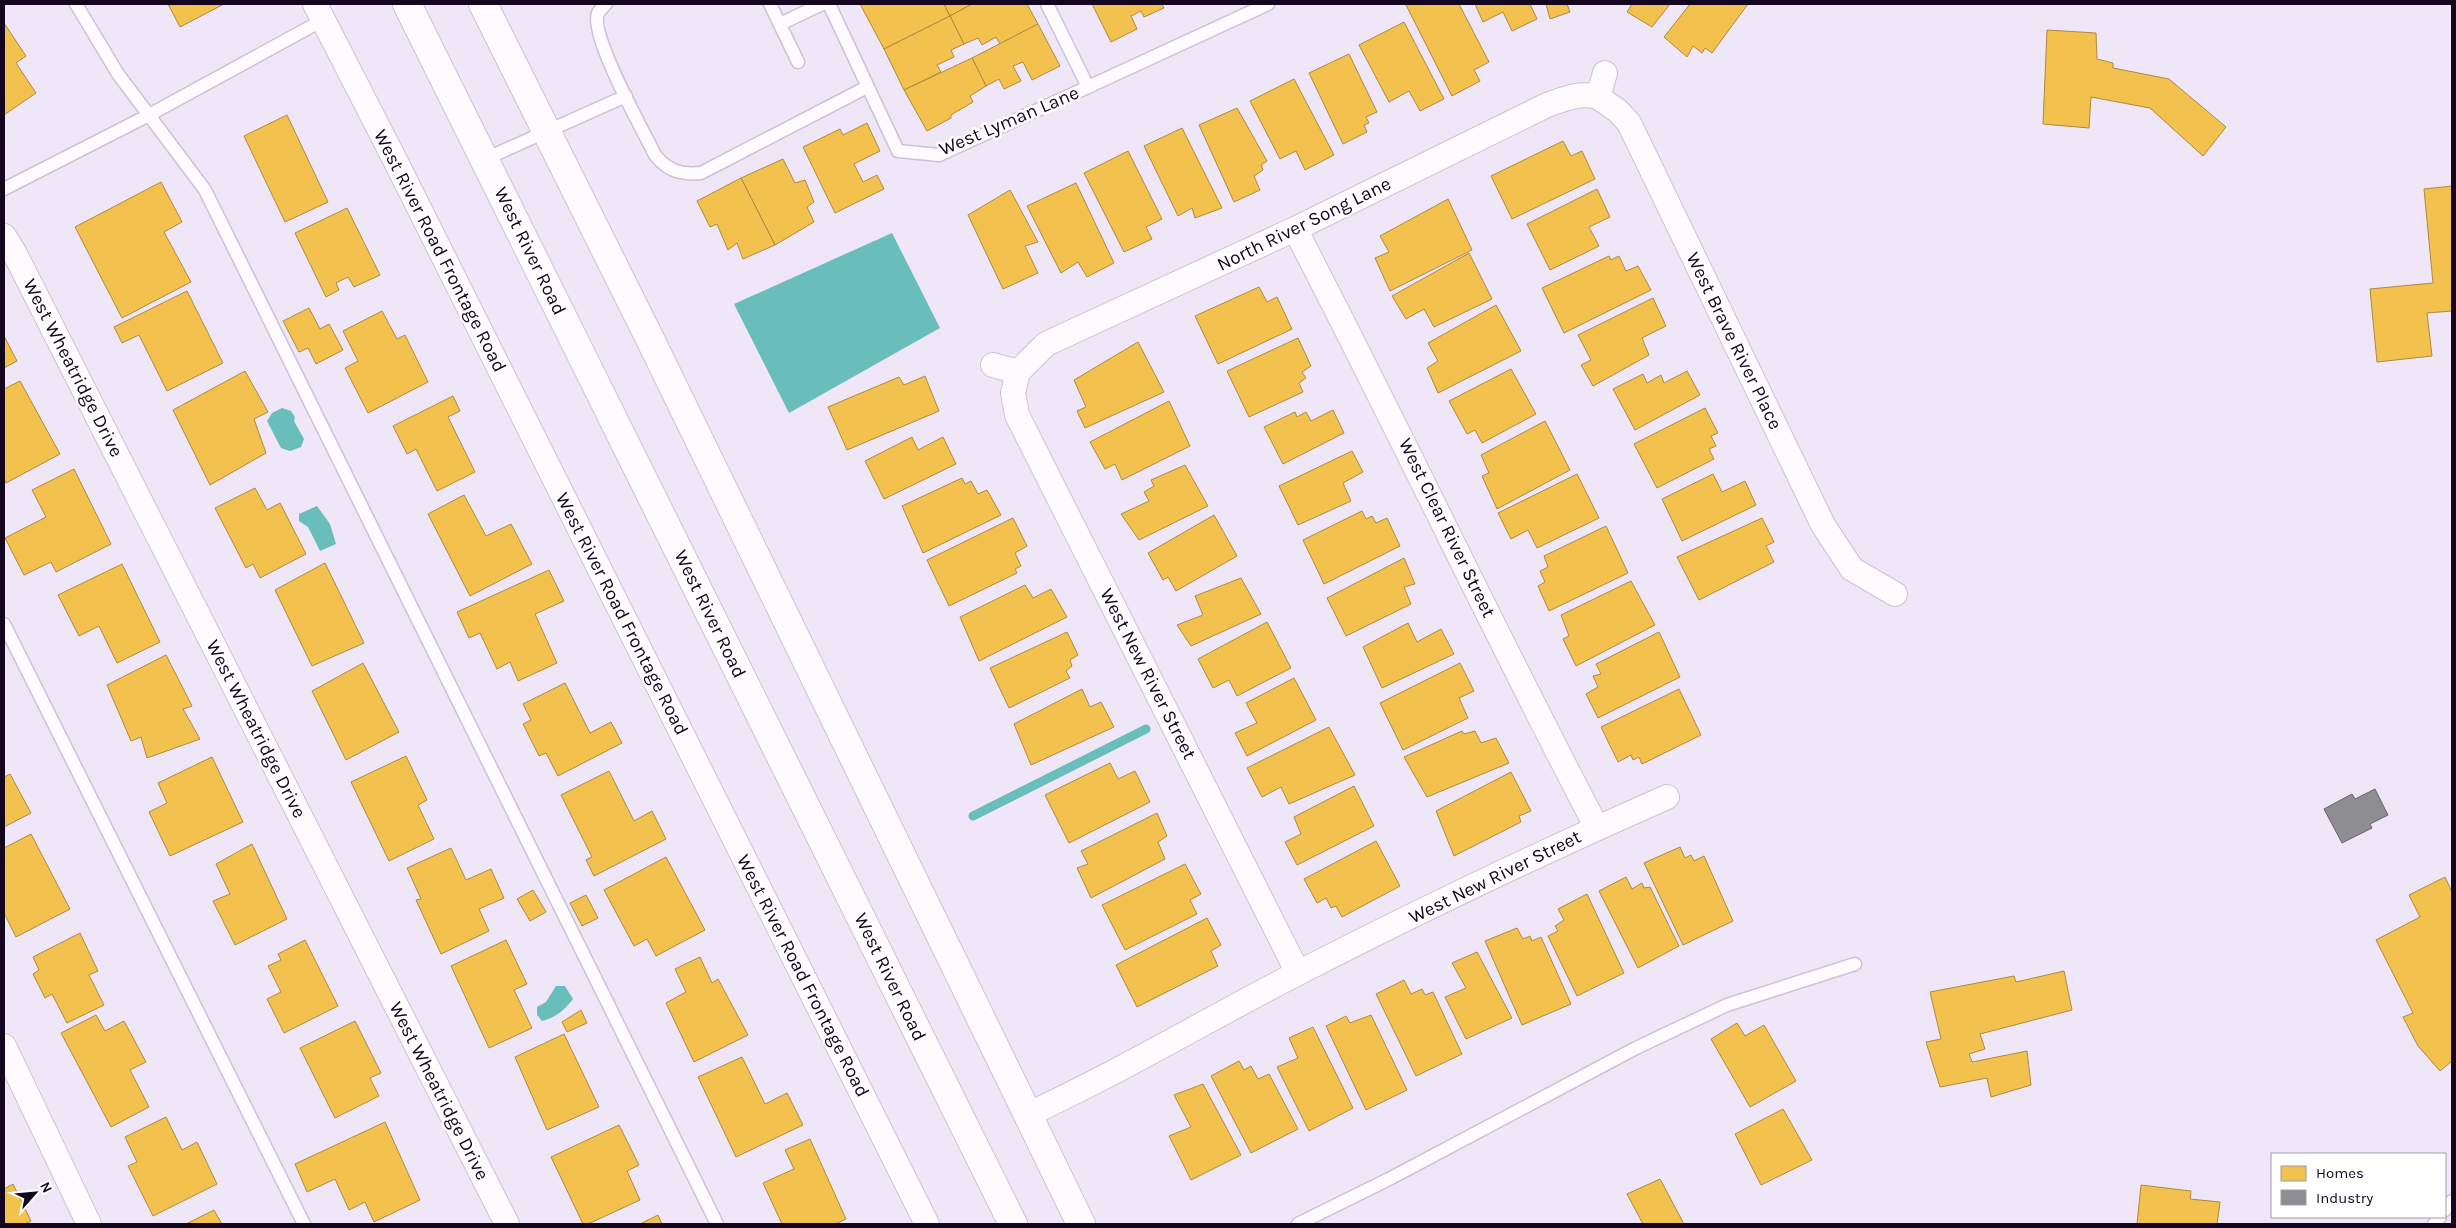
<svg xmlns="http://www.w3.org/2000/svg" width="2456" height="1228" viewBox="0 0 2456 1228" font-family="Karla,sans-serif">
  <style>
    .water { fill: #69bebb }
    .homes { fill: #f2c14e; stroke: #af8940 }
    .industry { fill: #8d8d92; stroke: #68646f }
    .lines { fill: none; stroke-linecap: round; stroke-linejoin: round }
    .stream { stroke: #69bebb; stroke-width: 9 }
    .lane-casing { stroke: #ccc2d7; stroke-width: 15 }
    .street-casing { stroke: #ccc2d7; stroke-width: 26 }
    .primary-casing { stroke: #ccc2d7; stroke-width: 30 }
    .lane { stroke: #fdfbfe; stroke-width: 12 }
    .street { stroke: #fdfbfe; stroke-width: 24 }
    .primary { stroke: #fdfbfe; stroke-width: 28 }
    .labels { text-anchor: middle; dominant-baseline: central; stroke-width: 5; stroke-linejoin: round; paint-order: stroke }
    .street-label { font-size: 19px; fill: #13061e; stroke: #fff }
  </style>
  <rect width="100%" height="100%" fill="#efe7f7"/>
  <g class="water">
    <path d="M892,233L940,328L789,413L734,304Z"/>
    <path d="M282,408L291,411L295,417L294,421L304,439L301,447L290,451L281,448L267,421L272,413Z"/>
    <path d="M317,506L330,524L336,544L320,551L308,527L299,521V514Z"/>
    <path d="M556,986H565L573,999C564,1011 556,1017 542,1021L537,1015V1007L546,1002Z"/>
  </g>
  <g class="homes">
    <path d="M168,4H224L180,27Z"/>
    <path d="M860,4H944L950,16L884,49Z"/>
    <path d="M944,4H972L950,16Z"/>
    <path d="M972,4H1027L1038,24L1000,44L996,37L982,45L978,38L964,44L950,16Z"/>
    <path d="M1092,4H1162L1164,8L1144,17L1141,11L1131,16L1137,29L1111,42Z"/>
    <path d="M1409,4H1459L1489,62L1474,70L1480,81L1452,96L1406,5Z"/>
    <path d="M1475,4H1530L1537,19L1512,31L1503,12L1483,22Z"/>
    <path d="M1546,4H1567L1570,12L1550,19Z"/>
    <path d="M1632,4H1670L1652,27L1627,12Z"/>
    <path d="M1690,4H1748L1712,53L1705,48L1702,53L1693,46L1687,57L1664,37Z"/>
    <path d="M950,16L964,44L951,50L954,57L937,65L941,72L904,90L884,49Z"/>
    <path d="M1404,22L1444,99L1420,111L1409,91L1389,102L1359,45Z"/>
    <path d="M4,23L26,56L16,63L36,93L4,115Z"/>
    <path d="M1038,24L1060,66L1032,80L1023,62L1013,66L1021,81L1004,89L999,79L986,86L972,58Z"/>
    <path d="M2047,30L2096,33L2097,59L2113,63V68L2169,79L2226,127L2203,156L2150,108L2091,97L2089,128L2043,124Z"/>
    <path d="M1349,54L1377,112L1366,117L1369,123L1364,125L1367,132L1343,144L1309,73Z"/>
    <path d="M972,58L986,86L970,96L973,102L951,115V118L927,131L904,90Z"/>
    <path d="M1294,79L1334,155L1305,170L1296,151L1280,159L1250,101Z"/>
    <path d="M1237,108L1267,161L1261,165L1263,170L1254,176L1260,190L1234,202L1199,125Z"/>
    <path d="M287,115L328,202L285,222L244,136Z"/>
    <path d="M867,123L880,151L854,164L863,182L877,175L884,189L835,213L803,147L840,129L843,135Z"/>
    <path d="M1182,128L1222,208L1195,218L1192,208L1178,216L1144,146Z"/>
    <path d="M1563,141L1571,156L1582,151L1595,179L1512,219L1491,176Z"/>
    <path d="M1128,151L1162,219L1146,227L1152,239L1124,252L1084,173Z"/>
    <path d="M783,159L795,183L805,180L814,202L807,207L814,222L775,245L741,178Z"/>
    <path d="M741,178L775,245L743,259L737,243L728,250L717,224L710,227L697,201Z"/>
    <path d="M161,182L182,222L164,232L191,282L122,318L75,227Z"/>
    <path d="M1076,183L1114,263L1087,277L1078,262L1061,273L1027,206Z"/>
    <path d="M2452,186V311L2427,313L2432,356L2377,362L2370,289L2433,283L2424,189Z"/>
    <path d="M1597,189L1610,217L1589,227L1599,246L1550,270L1527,224Z"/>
    <path d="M1010,190L1038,242L1025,246L1038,273L1003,289L968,215Z"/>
    <path d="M1448,199L1472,250L1390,291L1375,258L1389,252L1380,236Z"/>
    <path d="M347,208L380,275L354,287L348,277L336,283L339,290L326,297L295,233Z"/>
    <path d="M1469,253L1492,299L1434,327L1424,309L1406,319L1392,296Z"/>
    <path d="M1609,256L1611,260L1619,256L1626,271L1638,266L1651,290L1564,333L1542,288Z"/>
    <path d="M1259,287L1267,302L1277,297L1292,329L1218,364L1195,316Z"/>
    <path d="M187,291L223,363L167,391L139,335L122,343L114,327Z"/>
    <path d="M1653,298L1666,326L1642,338L1649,355L1593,386L1581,365L1591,360L1578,335Z"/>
    <path d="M1496,305L1521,351L1438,393L1427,368L1438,361L1428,343Z"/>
    <path d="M309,308L320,329L329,324L343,350L316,364L308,348L299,352L283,321Z"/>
    <path d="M382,311L397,339L405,335L428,382L368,413L345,368L358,361L343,331Z"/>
    <path d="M4,336L17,361L4,368Z"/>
    <path d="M1298,338L1311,366L1302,372L1306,378L1299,383L1303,392L1249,417L1227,371Z"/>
    <path d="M1138,342L1164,392L1085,428L1077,411L1086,407L1074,380Z"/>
    <path d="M1511,369L1536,414L1482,443L1475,430L1467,434L1449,401Z"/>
    <path d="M245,371L268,412L254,419L266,453L210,485L173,410Z"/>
    <path d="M1687,371L1700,395L1635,430L1613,389L1643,374L1647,383L1661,375L1664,383Z"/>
    <path d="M925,376L939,411L847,450L828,407L899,377L904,385Z"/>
    <path d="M20,381L60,454L6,483L4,479V389Z"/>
    <path d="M453,396L460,411L448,417L475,472L437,491L416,449L407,454L393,426Z"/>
    <path d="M1169,401L1190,446L1122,480L1115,464L1105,469L1090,442Z"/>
    <path d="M1705,408L1718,433L1711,436L1716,446L1709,449L1714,459L1657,488L1634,444Z"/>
    <path d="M1333,410L1344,433L1283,464L1264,427L1295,412L1297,417L1306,412L1311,421Z"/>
    <path d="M1545,421L1570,470L1497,509L1482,476L1489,473L1481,455Z"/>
    <path d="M912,437L918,450L943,437L956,464L884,499L865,461Z"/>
    <path d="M1352,451L1363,472L1343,483L1351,501L1298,525L1279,486Z"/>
    <path d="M1185,465L1208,506L1139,540L1121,514L1149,501L1144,492L1154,486L1151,480Z"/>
    <path d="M74,469L111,544L56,572L51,562L24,575L5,538L46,517L32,490Z"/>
    <path d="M1577,474L1599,518L1537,548L1528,530L1511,539L1498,513Z"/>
    <path d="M1713,474L1722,492L1745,481L1756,505L1682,541L1662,499Z"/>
    <path d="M962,478L965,484L971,481L978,494L987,490L1001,515L923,553L902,506Z"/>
    <path d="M255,488L267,510L280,503L306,554L260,578L253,564L246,568L215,508Z"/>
    <path d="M464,495L486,536L511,524L532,564L470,596L428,514Z"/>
    <path d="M1362,511L1366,519L1372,516L1376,523L1387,518L1400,546L1324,584L1303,540Z"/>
    <path d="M1214,515L1237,556L1176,591L1168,577L1163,580L1148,553Z"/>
    <path d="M1013,518L1027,546L1015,553L1021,566L1015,569L1017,573L949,606L927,560Z"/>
    <path d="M1762,518L1774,542L1766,546L1774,562L1699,600L1677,557Z"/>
    <path d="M1606,526L1628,573L1549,611L1538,586L1545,582L1540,571L1548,567L1544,556Z"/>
    <path d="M1404,558L1415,584L1404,587L1411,604L1346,636L1327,598Z"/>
    <path d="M325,563L364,643L312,666L275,590Z"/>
    <path d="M122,564L160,642L117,663L99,626L79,636L58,595Z"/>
    <path d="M549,570L564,601L535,614L557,663L518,681L510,662L497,669L480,633L469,638L457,612Z"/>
    <path d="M1241,578L1261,614L1191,646L1177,625L1203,615L1195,596Z"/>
    <path d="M1631,581L1655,625L1576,666L1563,639L1569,636L1561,615Z"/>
    <path d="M1025,585L1033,598L1051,589L1067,617L979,661L960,617Z"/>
    <path d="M1267,622L1291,668L1237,696L1229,680L1213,688L1198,659Z"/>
    <path d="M1408,623L1417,642L1441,629L1454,654L1382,688L1363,647Z"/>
    <path d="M1067,632L1078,655L1070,660L1072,666L1066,671L1070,678L1009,708L990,668Z"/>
    <path d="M1659,632L1680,677L1598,718L1586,694L1598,687L1593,676L1601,674L1596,664Z"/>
    <path d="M166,655L192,706L183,709L200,739L147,758L141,737L131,741L107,685Z"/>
    <path d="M363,663L399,732L346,760L312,691Z"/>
    <path d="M1460,663L1474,691L1459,698L1468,718L1403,750L1380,703Z"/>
    <path d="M1294,678L1316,720L1247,756L1235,733L1257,723L1246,703Z"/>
    <path d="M565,683L590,733L611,722L622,743L558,776L546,753L539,756L523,724L531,720L523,704Z"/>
    <path d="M1082,689L1090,707L1101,702L1114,727L1031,765L1014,724Z"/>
    <path d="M1679,689L1701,735L1642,764L1639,757L1633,760L1631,755L1618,762L1601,727Z"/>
    <path d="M1329,727L1355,775L1289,804L1281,787L1262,797L1247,768Z"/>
    <path d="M1462,731L1464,734L1475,731L1481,743L1496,738L1509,763L1427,797L1404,757Z"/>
    <path d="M406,756L427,800L418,805L434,839L389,861L351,782Z"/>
    <path d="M212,757L243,822L170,856L149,812L167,803L158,783Z"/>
    <path d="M1110,763L1118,779L1135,771L1150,802L1069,843L1045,795Z"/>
    <path d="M609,771L634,821L652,811L666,839L594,876L586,860L592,857L561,795Z"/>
    <path d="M1511,772L1531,811L1519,816L1521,822L1454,856L1436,811Z"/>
    <path d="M10,774L31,813L4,827V777Z"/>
    <path d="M1354,786L1374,826L1297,865L1285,842L1301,834L1294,817Z"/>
    <path d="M1157,813L1167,836L1158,842L1165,859L1091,898L1077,868L1088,864L1081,851Z"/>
    <path d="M31,834L70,909L16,937L4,913V848Z"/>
    <path d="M1376,841L1400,886L1342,917L1336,906L1331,908L1326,898L1317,903L1304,879Z"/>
    <path d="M252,844L287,919L235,945L213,901L230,894L216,864Z"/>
    <path d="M1680,847L1685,858L1691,855L1694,861L1704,856L1733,921L1683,945L1644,863Z"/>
    <path d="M451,848L466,880L491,869L504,898L479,909L489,931L441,954L416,900L421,899L407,868Z"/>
    <path d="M666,857L705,930L656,956L647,939L634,946L604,890Z"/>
    <path d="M1185,864L1201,894L1190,900L1197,914L1125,950L1102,905Z"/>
    <path d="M1626,877L1632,889L1642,883L1644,888L1650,887L1679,946L1638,968L1599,891Z"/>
    <path d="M2445,877L2452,892V1061L2440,1071L2418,1046L2403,1017L2413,1013L2376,940L2420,917L2409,895Z"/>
    <path d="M533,890L546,912L530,921L517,899Z"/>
    <path d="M1587,894L1624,973L1577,996L1548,936L1558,931L1555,926L1564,920L1558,909Z"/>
    <path d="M586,895L598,918L582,926L570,903Z"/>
    <path d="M1207,918L1221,945L1211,951L1218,966L1137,1007L1116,965Z"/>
    <path d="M1517,928L1523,939L1530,936L1532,941L1541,937L1571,1004L1522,1025L1485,941Z"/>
    <path d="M80,933L98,971L89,975L104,1005L67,1023L52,994L45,998L33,974L39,970L33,957Z"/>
    <path d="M305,940L338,1006L284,1033L267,999L281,992L268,966L281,960L278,954Z"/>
    <path d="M506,940L527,984L514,990L532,1028L489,1048L451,966Z"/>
    <path d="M1477,952L1512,1018L1466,1039L1445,997L1466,988L1452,963Z"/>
    <path d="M700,957L712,983L718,979L748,1035L694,1062L666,1003L686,992L675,969Z"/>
    <path d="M2064,971L2072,1010L1980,1034L1985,1049L1969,1054L1972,1062L2027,1051L2031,1085L1991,1097L1987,1078L1940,1087L1926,1042L1941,1039L1930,992L2014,976L2016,982Z"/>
    <path d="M1404,980L1411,994L1422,989L1425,995L1433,992L1462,1054L1416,1076L1376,994Z"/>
    <path d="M581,1010L587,1023L567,1032L562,1022Z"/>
    <path d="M96,1015L105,1031L124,1021L146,1062L130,1070L149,1107L111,1127L61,1033Z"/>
    <path d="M1371,1015L1407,1090L1366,1110L1326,1026L1346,1016L1350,1023Z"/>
    <path d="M355,1021L381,1073L370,1078L379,1096L335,1118L300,1048Z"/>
    <path d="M1737,1023L1745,1036L1764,1025L1796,1081L1750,1107L1711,1039Z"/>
    <path d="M1313,1027L1353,1108L1309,1131L1277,1067L1298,1058L1289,1038Z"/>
    <path d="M564,1034L599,1107L547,1130L515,1057Z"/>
    <path d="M742,1057L765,1104L787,1093L803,1125L736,1157L698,1077Z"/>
    <path d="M1239,1061L1244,1070L1251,1066L1258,1079L1269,1074L1298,1129L1251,1153L1211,1076Z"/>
    <path d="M1203,1084L1241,1155L1191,1180L1169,1136L1191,1127L1174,1095Z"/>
    <path d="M1783,1109L1812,1160L1761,1185L1735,1134Z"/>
    <path d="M166,1117L182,1150L197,1142L217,1184L153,1216L128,1166L137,1162L125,1137Z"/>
    <path d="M385,1122L420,1200L374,1222L365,1202L349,1210L335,1179L307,1192L295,1164Z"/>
    <path d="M619,1125L639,1165L627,1171L640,1200L588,1224H583L551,1157Z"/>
    <path d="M810,1139L846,1219L835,1224H782L763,1183L794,1169L785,1150Z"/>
    <path d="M1660,1179L1684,1224H1643L1627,1194Z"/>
    <path d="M13,1184L31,1221L25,1224H4V1189Z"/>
    <path d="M2141,1185L2191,1191L2190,1199L2220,1202L2217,1224H2137Z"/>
    <path d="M214,1210L222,1224H186Z"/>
    <path d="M658,1215L662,1224H640Z"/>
  </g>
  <path class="industry" d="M2375,789L2388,815L2370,824L2372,828L2342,843L2324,809L2352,794L2355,799Z"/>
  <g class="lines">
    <path class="stream" d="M973,816L1146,729"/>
    <g class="lane-casing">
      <g id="lane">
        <path d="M76,4L118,74L205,190L717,1224"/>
        <path d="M606,4C604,6 600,10 598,13C589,35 643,130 655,155C668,171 681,175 701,173L867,87"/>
        <path d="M770,4L798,62"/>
        <path d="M829,4L898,151L939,155L1088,87L1047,4"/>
        <path d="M780,24L822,4"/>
        <path d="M1088,87L1268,4"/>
        <path d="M485,159L626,96"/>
        <path d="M4,189L149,115L323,20"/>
        <path d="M4,624L304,1224"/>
        <path d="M2445,1210L2452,1201"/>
        <path d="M1298,1224L1391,1178L1636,1048L1727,1005L1855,964"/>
        <path d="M2434,1224L2440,1217"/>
      </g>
    </g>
    <g class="street-casing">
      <g id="street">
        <path d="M315,4L397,164L927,1224"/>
        <path d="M1605,73L1598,97L1618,111L1629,123L1823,525L1852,569L1895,594"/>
        <path d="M1295,229C1398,427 1493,630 1597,828"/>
        <path d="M4,236L14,252L507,1224"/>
        <path d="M993,365L1018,372"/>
        <path d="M1018,372L1013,393L1017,415L1298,973"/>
        <path d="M1018,372L1046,344L1295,229L1547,105C1564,99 1580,92 1598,97"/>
        <path d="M4,1046L89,1224"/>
        <path d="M1027,1115C1120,1072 1207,1020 1298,973C1419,911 1542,852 1667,797"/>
      </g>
    </g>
    <g class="primary-casing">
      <g id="primary">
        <path d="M407,4L1013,1224"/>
        <path d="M483,4L650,339L1081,1224"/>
      </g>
    </g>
    <use href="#lane" class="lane"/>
    <use href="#street" class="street"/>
    <use href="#primary" class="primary"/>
  </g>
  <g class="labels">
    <g class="street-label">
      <text transform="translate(1009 121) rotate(-23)">West Lyman Lane</text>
      <text transform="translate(1304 224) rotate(-26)">North River Song Lane</text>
      <text transform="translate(440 251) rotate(63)">West River Road Frontage Road</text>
      <text transform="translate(530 251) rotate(64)">West River Road</text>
      <text transform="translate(1734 341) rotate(64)">West Brave River Place</text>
      <text transform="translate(73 368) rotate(63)">West Wheatridge Drive</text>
      <text transform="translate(1447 528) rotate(64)">West Clear River Street</text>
      <text transform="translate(622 614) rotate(63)">West River Road Frontage Road</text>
      <text transform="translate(710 614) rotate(64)">West River Road</text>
      <text transform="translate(1148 674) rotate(63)">West New River Street</text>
      <text transform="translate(256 729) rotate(63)">West Wheatridge Drive</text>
      <text transform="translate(1495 877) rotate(-26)">West New River Street</text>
      <text transform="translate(803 976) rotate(63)">West River Road Frontage Road</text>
      <text transform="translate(890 977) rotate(64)">West River Road</text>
      <text transform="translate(439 1091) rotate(63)">West Wheatridge Drive</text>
    </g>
  </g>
  <rect width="2456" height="1228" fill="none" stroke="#13061e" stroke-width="10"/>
  <rect x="2271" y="1153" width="175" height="65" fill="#ffffff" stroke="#a19ba5"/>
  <rect x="2281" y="1166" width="25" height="15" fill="#f2c14e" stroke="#a19ba5"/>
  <text x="2316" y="1178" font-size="15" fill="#13061e">Homes</text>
  <rect x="2281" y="1190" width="25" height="15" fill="#8d8d92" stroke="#a19ba5"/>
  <text x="2316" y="1203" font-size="15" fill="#13061e">Industry</text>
  <g transform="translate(35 1193) rotate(63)" stroke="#ffffff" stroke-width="4" paint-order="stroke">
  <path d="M0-4L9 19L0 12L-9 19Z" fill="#13061e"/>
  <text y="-8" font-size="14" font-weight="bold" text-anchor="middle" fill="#13061e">N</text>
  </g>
</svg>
